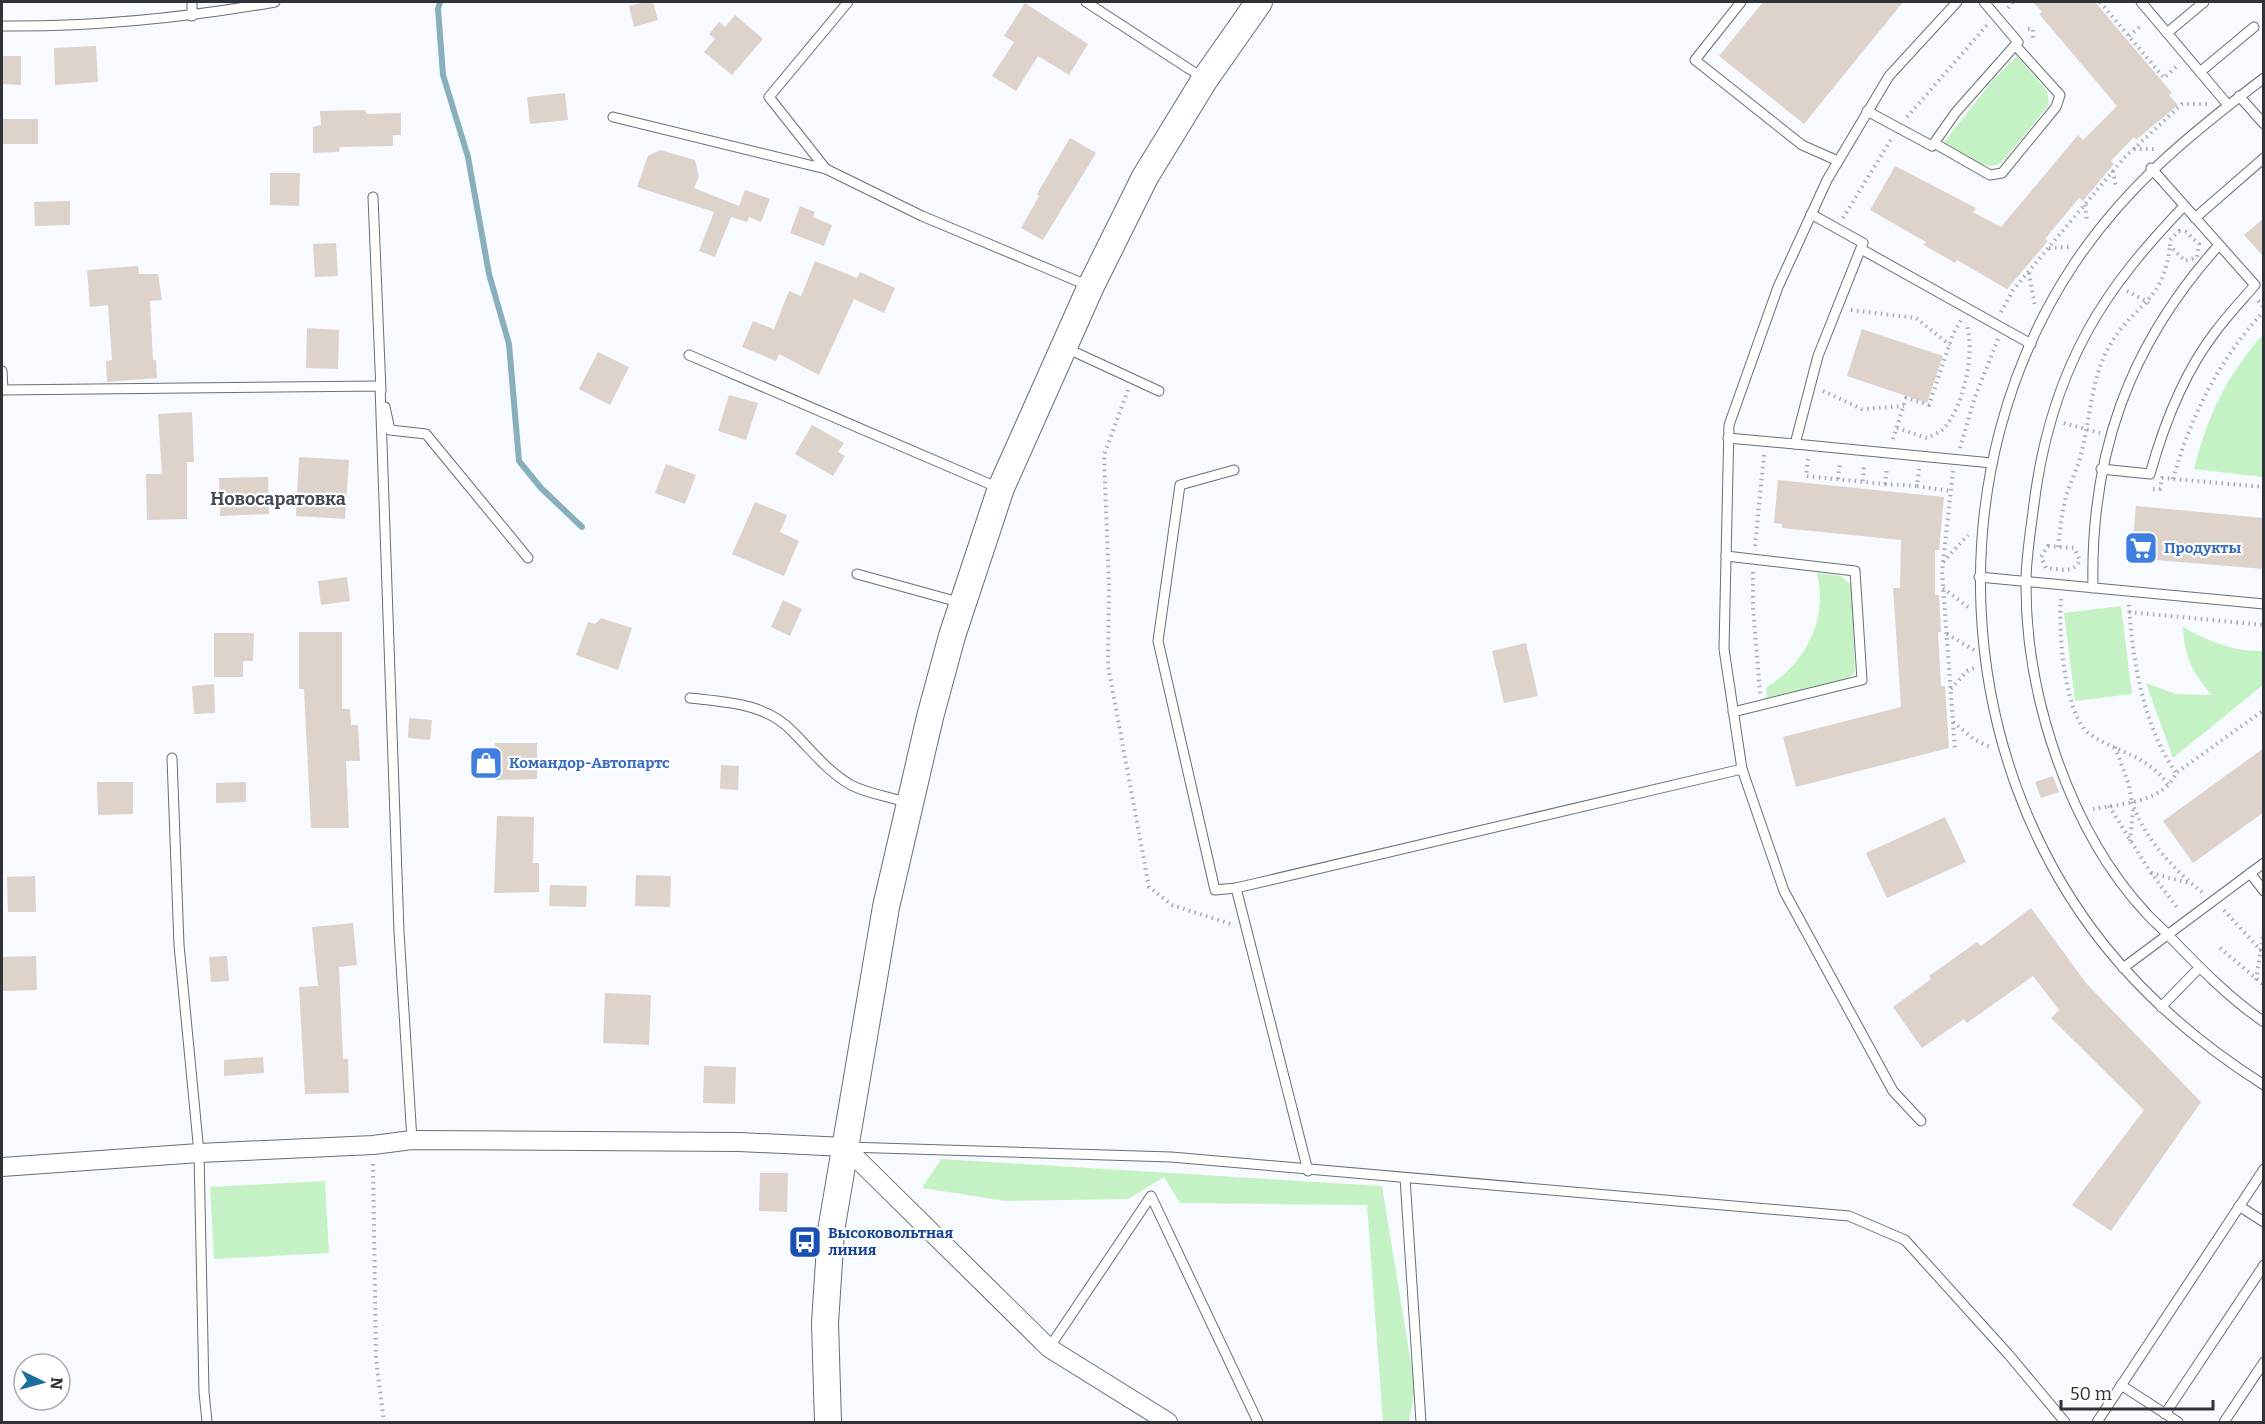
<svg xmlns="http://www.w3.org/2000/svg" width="2265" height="1424" viewBox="0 0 2265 1424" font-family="Bitter,serif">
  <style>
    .green { fill: #c4f2c4 }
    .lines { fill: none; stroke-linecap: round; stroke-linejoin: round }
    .stream { stroke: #89afbc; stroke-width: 6 }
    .building { fill: #ddd3cb }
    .lane-casing { stroke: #676f77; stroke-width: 11 }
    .street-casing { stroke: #676f77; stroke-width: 20 }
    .secondary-casing { stroke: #676f77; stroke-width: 28 }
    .path { stroke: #a7aaae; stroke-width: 4; stroke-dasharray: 1.5 4.5; stroke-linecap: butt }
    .lane { stroke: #fff; stroke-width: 9 }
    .street { stroke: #fff; stroke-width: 18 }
    .secondary { stroke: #fff; stroke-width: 26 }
    .labels { text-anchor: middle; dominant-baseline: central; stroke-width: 4.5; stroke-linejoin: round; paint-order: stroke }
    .shop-label { font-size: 15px; font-weight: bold; fill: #366cbe; stroke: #fff; text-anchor: start }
    .transit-label { font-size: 15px; font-weight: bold; fill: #164399; stroke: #fff; text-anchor: start }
    .quarter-label { font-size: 18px; font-weight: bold; fill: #434b52; stroke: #fff }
  </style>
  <rect width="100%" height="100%" fill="#f7fafe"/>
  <g class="green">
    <path d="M2017,56L2047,91L2049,105L2002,162C1986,175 1959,151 1944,142L1993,80Z"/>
    <path d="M2263,334V477L2194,469C2208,414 2226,377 2263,334Z"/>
    <path d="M1817,573L1841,576L1852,586L1855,673L1848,678L1767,699L1766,688C1806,662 1828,621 1817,573Z"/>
    <path d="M2121,606L2132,694L2075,701L2064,613Z"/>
    <path d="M2183,627C2208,641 2234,652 2263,651V685L2173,758L2146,683L2176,694L2212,695C2193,674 2184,656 2183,627Z"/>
    <path d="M941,1159L1382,1186L1415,1388L1409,1422H1383L1367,1205L1180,1203L1164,1177L1128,1199L1006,1201L922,1188Z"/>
    <path d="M325,1181L329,1253L214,1259L210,1187Z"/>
  </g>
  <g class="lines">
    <path class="stream" d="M440,2L438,9L443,75L468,157L489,274L509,344L519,461L541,488L582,527"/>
  </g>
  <g class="building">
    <path d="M645,2H653L658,20L634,27L629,6Z"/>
    <path d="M1763,2H1903L1804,124L1719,56Z"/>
    <path d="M2033,2H2095L2172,93L2169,95L2178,105L2136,140L2134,137L2111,161L2114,164L2083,201L2079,198L2045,239L2048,241L2007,289L1957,260L1955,263L1924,245L1926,242L1870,210L1895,166L1976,208L1973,212L2001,227L2078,135L2083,140L2117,106L2039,14L2042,12Z"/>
    <path d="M1025,3L1088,44L1069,75L1038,56L1016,91L992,76L1014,42L1004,36Z"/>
    <path d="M735,15L763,39L732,75L704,52L715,39L709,34L719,22L725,27Z"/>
    <path d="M96,46L98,82L55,85L54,48Z"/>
    <path d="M2,56H21V85L2,84Z"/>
    <path d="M565,93L568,120L530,124L527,97Z"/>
    <path d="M365,110L367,114L401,113V135H393V146L340,147L339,152L313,153V127L321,125L320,111Z"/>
    <rect x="2" y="119" width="36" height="25"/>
    <path d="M1070,138L1096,153L1043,240L1021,228L1039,196L1037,194Z"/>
    <path d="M660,150L695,160L699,177L694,188L739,206L745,190L770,199L761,222L749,217L747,222L731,217L715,257L699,251L714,212L637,187L648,156Z"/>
    <path d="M270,173H300L299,206L270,205Z"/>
    <path d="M70,201V225L35,226L34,202Z"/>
    <path d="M800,206L815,212L813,217L832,225L824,246L790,233Z"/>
    <path d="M2264,218V257L2244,235Z"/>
    <path d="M336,243L338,276L315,277L313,244Z"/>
    <path d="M815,261L857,278L860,272L895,288L884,313L854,299L819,375L779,354L776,361L742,347L753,321L774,329L789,291L801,296Z"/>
    <path d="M138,266L139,274H158L162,300L150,301L153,360H156L157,378L107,382L106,361L112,360L108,305L90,307L87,270Z"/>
    <path d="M307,328L339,330L338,369L306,368Z"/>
    <path d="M1862,329L1943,356L1927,403L1847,376Z"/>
    <path d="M598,352L629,367L610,405L579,389Z"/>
    <path d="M729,395L758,403L746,440L718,431Z"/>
    <path d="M192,412L194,462H187V519L147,520L146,474H162L158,414Z"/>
    <path d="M812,425L844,443L838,452L845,456L833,476L795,454Z"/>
    <path d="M299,457L349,460L345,519L296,516Z"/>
    <path d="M666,464L696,475L685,504L655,493Z"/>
    <path d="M268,477L269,514L220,516L219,478Z"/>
    <path d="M1778,480L1944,497L1939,550H1935V595H1939L1941,632H1938L1941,686H1945L1949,748L1796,787L1783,737L1901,707L1893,588H1900L1901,540L1782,528V524L1774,523Z"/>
    <path d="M755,502L787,515L780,532L799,541L784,576L732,554Z"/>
    <path d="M2136,506L2264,518V569L2131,558Z"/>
    <path d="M347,577L350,601L321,605L318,581Z"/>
    <path d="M783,600L802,609L790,636L771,627Z"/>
    <path d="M601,618L632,628L618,670L576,655L588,622L595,624Z"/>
    <path d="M299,632H342V709H350L351,725H358L360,761H346L349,828H311L304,689H299Z"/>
    <path d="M214,633H254L253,661H243V677H214Z"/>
    <path d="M1526,643L1538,696L1504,703L1492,651Z"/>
    <path d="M214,684L215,713L194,714L192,686Z"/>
    <path d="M409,718L432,720L430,740L408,738Z"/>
    <path d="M495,743H537V779L496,780Z"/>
    <path d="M2264,748V812L2193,863L2163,821Z"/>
    <path d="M721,765L739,766L738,790L720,789Z"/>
    <path d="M2053,776L2059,792L2041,798L2035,782Z"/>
    <path d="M97,782H133V814L98,815Z"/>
    <path d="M246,782V802L216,803V783Z"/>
    <path d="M497,816L534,817L533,863H539V892L494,893Z"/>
    <path d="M1945,817L1966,862L1887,898L1866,853Z"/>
    <path d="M636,875L671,876L670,907L635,906Z"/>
    <path d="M35,876L36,912H8L7,877Z"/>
    <path d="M550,885L587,886L586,907L549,906Z"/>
    <path d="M2031,908L2086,983L2201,1102L2111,1231L2072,1205L2144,1110L2051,1018L2059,1010L2033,976L1967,1023L1964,1019L1922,1048L1893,1007L1931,979L1929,976L1977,942L1981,946Z"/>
    <path d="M353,923L357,965L339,967L343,1059H348L349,1093L305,1094L299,987L318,986L312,927Z"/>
    <path d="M36,956L37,990L2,991V957Z"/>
    <path d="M227,956L229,981L211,982L209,957Z"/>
    <path d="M605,993L651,995L649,1045L603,1043Z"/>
    <path d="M263,1057L264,1073L224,1076V1060Z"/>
    <path d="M704,1066L736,1067L735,1104L703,1103Z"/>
    <path d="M760,1173H788L787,1212L759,1211Z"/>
  </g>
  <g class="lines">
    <g class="lane-casing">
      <g id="lane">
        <path d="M192,2V16"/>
        <path d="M848,2L769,97L826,169L922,216L1089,286"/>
        <path d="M1086,2L1203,78"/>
        <path d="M1741,2L1695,60L1802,145L1838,161"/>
        <path d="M2141,2L2228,105"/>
        <path d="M2,26C94,27 184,18 275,2"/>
        <path d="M2167,33L2204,2"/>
        <path d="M2200,72L2254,27"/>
        <path d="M2264,78C2190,134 2126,186 2074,264C1938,469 1952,754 2105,946C2150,1002 2204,1047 2264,1085"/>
        <path d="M2239,96L2264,124"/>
        <path d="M1867,111L1932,146L1956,112L2018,42L1984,2"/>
        <path d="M613,117L826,169"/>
        <path d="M1934,143L1990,175L2002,173L2056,107L2060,95L2015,45"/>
        <path d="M373,197L381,391"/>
        <path d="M2184,206C2147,245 2113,284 2087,332C2057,387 2040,450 2033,512C2030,535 2026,559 2026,582C2025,694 2069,830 2146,913C2153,921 2162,928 2169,936C2199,967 2228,997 2264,1022"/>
        <path d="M2195,218L2264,158"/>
        <path d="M1861,249L2031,344"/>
        <path d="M1066,348L1159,391"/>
        <path d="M689,355L999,488"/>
        <path d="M2,371L3,390"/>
        <path d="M2,390L380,386L399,932L412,1140"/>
        <path d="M385,407L390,430L426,434L528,558"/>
        <path d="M1728,438L1795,444L1818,356L1863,243L1811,214"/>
        <path d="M1795,444L1992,463"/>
        <path d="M2101,469L2150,474C2164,424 2184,372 2216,331C2228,315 2242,300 2255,285L2151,168"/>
        <path d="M1234,470L1180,485L1158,641L1215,890L1236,888"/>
        <path d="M1726,556L1855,571L1862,680L1733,712"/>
        <path d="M857,574L962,603"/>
        <path d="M1979,577L2264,604"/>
        <path d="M2093,588C2090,454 2129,345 2219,245"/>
        <path d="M690,698C726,702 766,703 793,732C812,751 828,772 851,785C868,794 891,797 909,803"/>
        <path d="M172,758L179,945L199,1153L204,1392L207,1422"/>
        <path d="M1742,769L1724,649L1729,425L1778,287L1827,180L1889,76L1957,2"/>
        <path d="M2250,873L2264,891"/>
        <path d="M2123,968L2264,863"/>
        <path d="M2161,1007L2199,968"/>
        <path d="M847,1147L1171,1157L1849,1216L1905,1240L2009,1355L2065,1422"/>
        <path d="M1308,1171L1236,888L1742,769L1784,891L1893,1091L1921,1121"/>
        <path d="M1405,1178L1421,1422"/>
        <path d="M2239,1206L2264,1222"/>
        <path d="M1049,1348L1151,1196L1258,1422"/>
        <path d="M2121,1385L2178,1422"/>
        <path d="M2165,1414L2264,1265"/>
        <path d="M2097,1422L2264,1169"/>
        <path d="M2224,1422L2264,1362"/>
      </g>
    </g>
    <g class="street-casing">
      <path id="street" d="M2,1167L199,1153L373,1145L412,1140L739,1142L845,1147L1049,1348L1168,1422"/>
    </g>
    <g class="secondary-casing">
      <path id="secondary" d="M828,1422L825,1323L831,1231L886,907L930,717L952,636L1001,488L1091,286L1145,177L1205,79L1259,2"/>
    </g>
    <g class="path">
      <path d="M2100,2L2164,78L2177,66"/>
      <path d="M2008,8L2013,2"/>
      <path d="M2028,29H2033V38"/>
      <path d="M2129,36L2142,25"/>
      <path d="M1907,117L1987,25"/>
      <path d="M2134,149H2157"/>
      <path d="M2113,171L2116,188"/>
      <path d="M2085,205L2087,222"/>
      <path d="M1843,218L1892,138"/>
      <path d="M2179,231L2186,232L2199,244L2197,257L2185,261L2170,246V240Z"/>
      <path d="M2049,248L2069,247"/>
      <path d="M2029,273L2035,307"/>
      <path d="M2127,291L2149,303"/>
      <path d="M2258,301L2264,307"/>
      <path d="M1851,310L1916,318L1950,345"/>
      <path d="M2001,312L2013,290L2124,158L2182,104H2207"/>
      <path d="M1128,390L1104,455L1109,586L1108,666L1149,887L1172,905L1231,924"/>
      <path d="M1823,391L1862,409L1904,406"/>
      <path d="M2064,423L2100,433"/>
      <path d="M1897,428L1927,438C1932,435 1940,433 1943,429C1964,408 1976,350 1966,323"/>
      <path d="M1893,439L1906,398L1929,405L1953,334L1962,319"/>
      <path d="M1960,448L1975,397L1998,339"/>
      <path d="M1808,459L1806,476L1885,484L1887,467"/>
      <path d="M1953,471L1942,572L1955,750"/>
      <path d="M1838,479L1840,463"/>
      <path d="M2173,479C2191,415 2219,360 2264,311"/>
      <path d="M1863,481L1864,465"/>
      <path d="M1885,484L1917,486L1919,469"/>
      <path d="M1917,486L1950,491"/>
      <path d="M2153,489H2160L2162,478L2264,487"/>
      <path d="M1755,546L1764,455"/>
      <path d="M2048,546L2074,548L2080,560C2074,574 2060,569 2046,568L2041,557Z"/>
      <path d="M2058,547C2060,528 2062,511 2067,493C2072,479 2079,465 2082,450C2091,415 2091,377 2110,345C2135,302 2163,304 2170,246"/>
      <path d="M1943,562L1968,535"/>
      <path d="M1753,572V607L1760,693"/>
      <path d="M1943,588L1968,607"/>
      <path d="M2061,599C2058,629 2064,718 2091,735C2120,754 2145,754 2168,784"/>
      <path d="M2129,605C2132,659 2144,728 2176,773"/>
      <path d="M2129,612L2264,625"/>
      <path d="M1947,634L1974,650"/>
      <path d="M1951,689L1967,671L1974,668"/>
      <path d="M1953,722L1975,740L1992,748"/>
      <path d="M2115,747L2129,785L2132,803"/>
      <path d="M2132,802C2144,838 2173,869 2202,892"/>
      <path d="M2109,806L2151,873L2179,910"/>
      <path d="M2093,809C2120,804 2163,803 2176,773L2264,710"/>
      <path d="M2130,841L2133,810"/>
      <path d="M2151,873L2189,883"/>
      <path d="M2224,910L2264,954"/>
      <path d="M2220,948L2264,985"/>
      <path d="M2256,980L2264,929"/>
      <path d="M373,1164L376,1359L384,1422"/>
    </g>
    <use href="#lane" class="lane"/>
    <use href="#street" class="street"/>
    <use href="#secondary" class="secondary"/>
  </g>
  <defs>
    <g id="supermarket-square" transform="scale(1.725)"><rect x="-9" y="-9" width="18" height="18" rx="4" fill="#3f7fe0" stroke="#fff"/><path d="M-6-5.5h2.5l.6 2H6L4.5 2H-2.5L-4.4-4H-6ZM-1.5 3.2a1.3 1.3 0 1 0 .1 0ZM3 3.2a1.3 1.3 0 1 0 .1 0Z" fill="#fff"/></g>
    <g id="shop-square" transform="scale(1.725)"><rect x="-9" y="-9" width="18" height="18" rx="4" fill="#3f7fe0" stroke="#fff"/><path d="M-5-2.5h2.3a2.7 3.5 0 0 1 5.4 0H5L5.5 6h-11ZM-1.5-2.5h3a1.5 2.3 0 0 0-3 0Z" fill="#fff"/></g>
    <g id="bus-square" transform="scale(1.725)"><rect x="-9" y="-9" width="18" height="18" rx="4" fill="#1a4fb4" stroke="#fff"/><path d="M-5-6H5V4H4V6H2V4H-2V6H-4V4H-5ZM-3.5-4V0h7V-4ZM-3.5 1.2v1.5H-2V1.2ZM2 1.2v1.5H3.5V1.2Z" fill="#fff"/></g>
  </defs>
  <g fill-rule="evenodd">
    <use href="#supermarket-square" x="2141" y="548"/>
    <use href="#shop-square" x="486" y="763"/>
    <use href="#bus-square" x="805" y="1242"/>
  </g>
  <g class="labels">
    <g class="shop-label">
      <text x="2164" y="548">Продукты</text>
      <text x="509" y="763">Командор-Автопартс</text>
    </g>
    <g class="transit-label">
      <text x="828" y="1233">Высоковольтная<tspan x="828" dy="17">линия</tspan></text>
    </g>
    <g class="quarter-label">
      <text x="278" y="499">Новосаратовка</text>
    </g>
  </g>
  <rect width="2265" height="1424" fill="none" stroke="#2f3236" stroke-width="6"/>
  <g transform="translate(42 1382) rotate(95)"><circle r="28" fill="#ffffff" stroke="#acadaf" stroke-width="1.5"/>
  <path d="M0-4.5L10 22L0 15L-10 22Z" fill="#1d6ea0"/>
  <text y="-9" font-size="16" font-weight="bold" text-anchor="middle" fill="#2f3236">N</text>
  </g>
  <path d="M2061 1400v9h152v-9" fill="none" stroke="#2f3236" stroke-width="3"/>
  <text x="2070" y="1400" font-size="18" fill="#2f3236" stroke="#ffffff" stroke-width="4.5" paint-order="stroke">50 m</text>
</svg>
